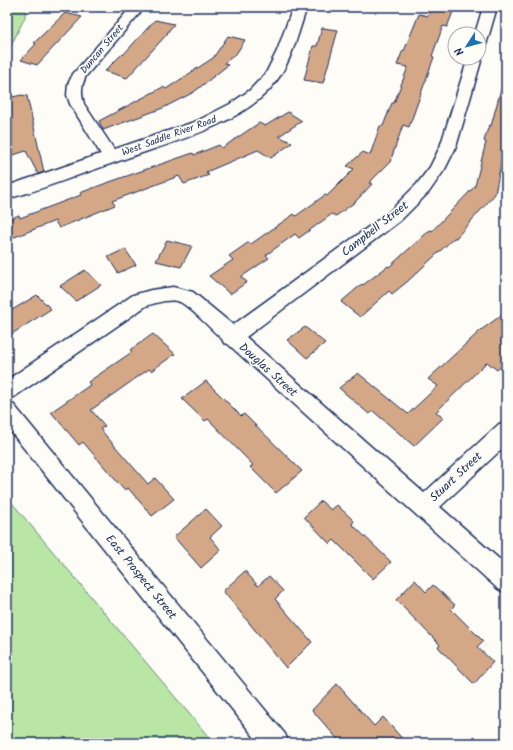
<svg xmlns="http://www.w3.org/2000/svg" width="513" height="750" viewBox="0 0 513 750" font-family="Kalam,sans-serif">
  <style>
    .green { fill: #b9e6a4; stroke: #6a8a81 }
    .building { fill: #d4a886; stroke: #1b2f5e }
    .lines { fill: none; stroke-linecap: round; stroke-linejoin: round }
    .street-casing { stroke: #1b2f5e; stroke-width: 3 }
    .secondary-casing { stroke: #1b2f5e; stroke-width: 3 }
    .street { fill: #fdfcf7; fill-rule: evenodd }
    .secondary { fill: #fdfcf7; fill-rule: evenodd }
    .labels { text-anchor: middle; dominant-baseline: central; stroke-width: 3.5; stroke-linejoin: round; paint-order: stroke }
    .far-street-label { font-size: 10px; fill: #1b2f5e; stroke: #fdfcf7 }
    .street-label { font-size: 12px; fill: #1b2f5e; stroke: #fdfcf7 }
  </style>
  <rect width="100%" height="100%" fill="#fdfcf7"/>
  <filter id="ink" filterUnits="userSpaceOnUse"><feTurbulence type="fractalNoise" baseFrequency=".025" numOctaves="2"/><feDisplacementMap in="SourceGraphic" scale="8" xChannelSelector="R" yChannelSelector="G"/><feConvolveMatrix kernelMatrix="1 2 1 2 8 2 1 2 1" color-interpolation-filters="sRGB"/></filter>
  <g filter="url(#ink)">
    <g class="green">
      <path d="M7,7H25V17L7,54Z"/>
      <path d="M7,497L202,729L214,743H9L7,740Z"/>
    </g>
    <g class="building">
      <path d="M431,7H455L447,27L443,26L432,56L434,57L409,127L403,125L390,162L369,183L372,184L355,202L336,216L332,214L299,238L295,234L266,255L269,258L241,277L247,282L230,294L209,276L233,260L229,256L249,242L251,244L294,214L296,216L325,195L327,196L354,169L347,166L363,152L370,155L380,126H383L392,103H394L408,67L397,65L403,50L404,51L419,14L428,16Z"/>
      <path d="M65,13L82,17L37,65L21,60L36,44L34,43Z"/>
      <path d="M155,20L174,24L167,33H168L127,78L105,71L122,54L123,55Z"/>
      <path d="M322,28L338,30L323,83L304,80L313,46H317Z"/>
      <path d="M228,36L245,40L236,54L224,63L228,65L194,92L163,108L103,130L99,121L163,87L166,89L213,58Z"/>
      <path d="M501,89H506V137L495,194L456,238H454L408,281L392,294L389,291L360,317L341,302L362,284L363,285L388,266L389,267L430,230L432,231L475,186L486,142L484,141L489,125L491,126Z"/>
      <path d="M22,95L27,96L44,172L38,174L26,151L7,157V98Z"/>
      <path d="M288,112L302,121L279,136L292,143L271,158L258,150L206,172L209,175L184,184L179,176L112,201L115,205L59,228L55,221L7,240V220L19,215L20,218L81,195L80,193L101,185L193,153L194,155L219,145L222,148L259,123L265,126Z"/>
      <path d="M167,240L192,246L181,267L156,261Z"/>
      <path d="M125,249L136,265L118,273L108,257Z"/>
      <path d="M85,270L101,285L76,301L60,286Z"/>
      <path d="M37,295L51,309L7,337V313Z"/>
      <path d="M506,312V362L497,370L487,362L436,412L443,418L414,446L373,411L369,414L339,388L358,373L408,414L438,386L428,379L481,330Z"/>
      <path d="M305,327L325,343L307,358L287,340Z"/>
      <path d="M153,334L175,354L151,371L149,369L91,410L105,426L100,429L148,484L155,478L174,499L152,516L128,488L124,490L83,442L79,445L51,412L90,385L88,382L132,352L130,350Z"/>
      <path d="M206,381L241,416L244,414L302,471L276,493L250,467L253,465L208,419L205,421L182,399Z"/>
      <path d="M321,501L331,510L337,505L354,521L352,524L391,562L373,579L334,540L330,544L304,517Z"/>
      <path d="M206,509L222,526L210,537L221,550L201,568L174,537Z"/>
      <path d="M245,571L258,586L269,576L283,591L275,599L312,642L286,668L223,591Z"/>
      <path d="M415,580L426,592L433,585L455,605L451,609L483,641L477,647L493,662L474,684L438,647L440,645L396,600Z"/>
      <path d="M337,684L374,726L383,717L406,743H341L312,710Z"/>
    </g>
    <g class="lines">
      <g class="street-casing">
        <g id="street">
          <path d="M131,7H145L86,76C81,86 81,93 84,104L119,157L117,161L111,162L105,161L70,104L67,95L68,84L73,74Z"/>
          <path d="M483,7H497L486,45L484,48L479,49V34H475Z"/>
          <path d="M479,55L482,58L456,147L445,169L429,192L401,220L246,337L424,493L499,424L506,422V445L440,507L506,565V593L498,589L228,344L224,343L222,339C213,331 189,306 180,302C170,298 156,303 146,306L14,397L7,400V380L133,295L151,290L173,287L193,292L233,325L389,212L417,184L430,167L440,147L468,58H479Z"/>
          <path d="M7,402L14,405L285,734L289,743H259L7,427Z"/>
        </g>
      </g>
      <g class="secondary-casing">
        <path id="secondary" d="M293,7H307C297,36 291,66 270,89C234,128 165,144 116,162C80,174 44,189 7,199V186L197,121L230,104L250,90L266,73L277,51Z"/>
      </g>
      <use href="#street" class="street"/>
      <use href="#secondary" class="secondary"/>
    </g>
  </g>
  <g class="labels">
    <g class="far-street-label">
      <text transform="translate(102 49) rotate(-50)">Duncan Street</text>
      <text transform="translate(169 136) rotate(-20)">West Saddle River Road</text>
    </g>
    <g class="street-label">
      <text transform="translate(375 229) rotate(-38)">Campbell Street</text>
      <text transform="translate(268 370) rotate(42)">Douglas Street</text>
      <text transform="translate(456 477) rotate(-43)">Stuart Street</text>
      <text transform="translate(141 577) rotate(51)">East Prospect Street</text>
    </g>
  </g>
  <rect width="513" height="750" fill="none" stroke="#fdfcf7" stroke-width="24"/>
  <rect x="12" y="12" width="489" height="726" fill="none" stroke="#1b2f5e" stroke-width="1.5" filter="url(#ink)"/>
  <g transform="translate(467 46) rotate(234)"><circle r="19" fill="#fdfcf7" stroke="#a3aaba"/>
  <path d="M0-3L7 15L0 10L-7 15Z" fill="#1f6fb2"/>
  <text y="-6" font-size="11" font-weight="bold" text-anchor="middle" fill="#1b2f5e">N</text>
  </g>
</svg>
